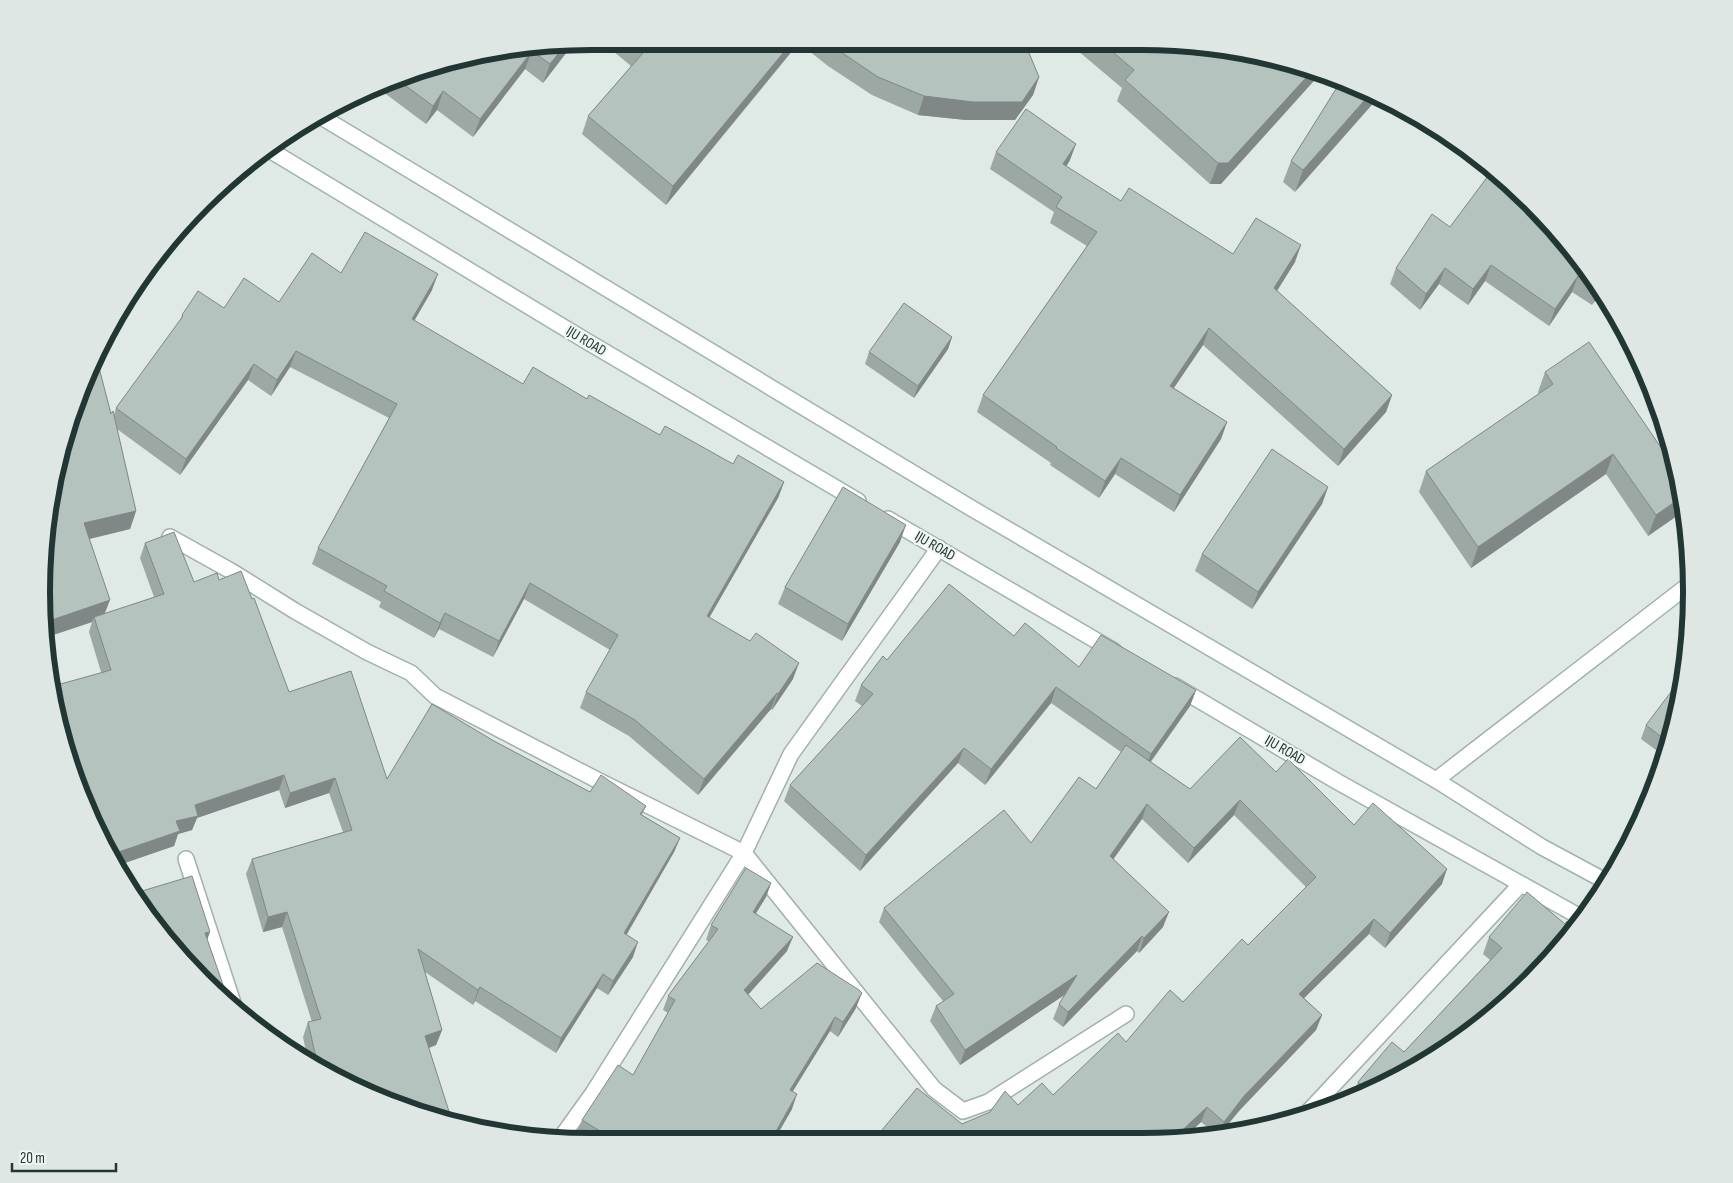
<svg xmlns="http://www.w3.org/2000/svg" width="1733" height="1183" viewBox="0 0 1733 1183" font-family="'Sofia Sans Condensed',sans-serif">
  <style>
    .lines { fill: none; stroke-linecap: round; stroke-linejoin: round }
    .street-casing { stroke: #a3b0ac; stroke-width: 18 }
    .secondary-casing { stroke: #a0b3ae; stroke-width: 18 }
    .street { stroke: #fff; stroke-width: 15 }
    .secondary { stroke: #fff; stroke-width: 15 }
    .wall { fill: #9ca8a4 }
    .shaded-wall { fill: #7f8886 }
    .building { fill: #b5c3bf; stroke: #7f8886 }
    .labels { text-anchor: middle; dominant-baseline: central; stroke-width: 4.5; stroke-linejoin: round; paint-order: stroke }
    .street-label { font-size: 15px; fill: #223734; stroke: #eff6f3 }
    .rim { fill: none; stroke: #223734; stroke-width: 6 }
  </style>
  <rect width="100%" height="100%" fill="#dfe9e5"/>
  <g class="lines">
    <g class="street-casing">
      <g id="street">
        <path d="M170,537L231,571L295,611L367,652L411,673L435,696L599,781L744,853L934,1089L963,1111L988,1102L1126,1014"/>
        <path d="M1436,780L1691,583"/>
        <path d="M186,859L234,1006"/>
        <path d="M1309,1111L1520,885"/>
        <path d="M560,1139L593,1093L744,853L791,754L939,548"/>
      </g>
    </g>
    <g class="secondary-casing">
      <g id="secondary">
        <path d="M320,116L966,505L1436,780L1542,847L1607,882"/>
        <path d="M268,149L588,342L858,501"/>
        <path d="M888,519L1114,651"/>
        <path d="M1175,686L1338,782L1582,918"/>
      </g>
    </g>
    <use href="#street" class="street"/>
    <use href="#secondary" class="secondary"/>
  </g>
  <g class="wall">
    <path d="M601,41H1024L1039,77L1033,95L1015,120H966L918,115L872,95L828,66L799,43L666,205L582,134L588,116L631,66Z"/>
    <path d="M1064,41H1142L1249,52L1221,184H1210L1117,101L1122,88L1077,50L1075,52Z"/>
    <path d="M573,44L543,83L525,69L473,137L437,110L426,124L375,86L381,83L449,60Z"/>
    <path d="M1341,81L1295,192L1283,182L1291,161Z"/>
    <path d="M996,152L1070,160L1066,167L1121,201L1233,254L1295,262L1277,291L1392,395L1386,412L1338,466L1203,345L1174,388L1227,422L1221,439L1174,512L1115,474L1099,498L1050,465L1051,463L977,412L983,395L1087,246L1050,223L1054,212L990,169Z"/>
    <path d="M1491,172L1599,286L1592,305L1572,292L1549,326L1485,281L1468,305L1439,284L1420,310L1390,284L1396,268L1450,227Z"/>
    <path d="M341,273L432,290L414,321L523,384L587,399L660,435L733,464L784,482L778,498L709,618L793,679L772,710L771,709L698,795L629,736L580,708L586,692L610,650L524,599L493,657L439,629L434,638L379,607L381,602L312,564L318,548L389,418L290,367L271,396L248,380L180,475L117,429L136,511L130,529L89,539L105,614L154,597L140,558L145,543L194,582L219,580L289,692L387,779L494,741L590,792L646,806L642,815L680,838L674,852L626,934L633,957L608,995L597,988L556,1053L475,1001L473,1005L425,972L442,1030L436,1045L429,1048L381,1100L308,1061L303,1037L308,1022H312L282,927L263,932L246,874L252,859L343,832L329,793L285,808L279,790L197,818L192,830L178,834L174,846L116,866L98,835L101,672L89,632L92,622L44,638L111,414L114,415L116,408L180,321L182,315L224,308L279,302Z"/>
    <path d="M952,337L948,349L914,398L865,364L869,352Z"/>
    <path d="M1545,372L1664,452L1681,484L1684,511L1648,536L1606,474L1471,568L1419,492L1426,471L1539,394L1538,392Z"/>
    <path d="M1328,487L1322,504L1252,609L1195,571L1202,554Z"/>
    <path d="M900,542L842,641L778,604L785,587Z"/>
    <path d="M1014,636L1079,667L1196,690L1190,706L1151,762L1190,789L1276,772L1442,884L1385,948L1369,934L1304,998L1322,1015L1316,1030L1239,1111L1220,1134H1216L1201,1122L1185,1137L1142,1142L962,1124L1018,1105L1053,1095L1183,1002L1248,945L1306,887L1234,815L1188,863L1142,819L1113,859L1163,927L1139,953L1137,951L1063,1027L1053,1019L1059,1004L1065,994L960,1065L930,1021L936,1006L943,1001L879,922L884,908L1031,843L1096,789L1121,752L1051,703L985,785L958,763L860,871L784,801L790,785L862,706L855,701L861,685L887,660Z"/>
    <path d="M1681,699L1664,756L1641,739L1646,725Z"/>
    <path d="M771,883L766,897L756,913L787,951L748,994L761,1009L856,1008L838,1037L830,1031L792,1092V1109L773,1142H592L589,1141L576,1134L582,1120L633,1075L668,1013L663,1010L668,996L709,941L706,940L711,925Z"/>
    <path d="M1565,924L1385,1085L1352,1096L1358,1082L1404,1052L1490,960L1483,954L1489,937Z"/>
  </g>
  <g class="shaded-wall">
    <path d="M793,41H800L666,205L673,186Z"/>
    <path d="M1079,41H1081L1077,50L1075,52Z"/>
    <path d="M573,44L543,83L550,64L565,45Z"/>
    <path d="M532,51L525,69L473,137L480,119Z"/>
    <path d="M1314,69L1322,72L1221,184H1210L1218,163Z"/>
    <path d="M1039,77L1033,95L1015,120H966L918,115L924,96Z"/>
    <path d="M443,91L437,110L426,124L433,106Z"/>
    <path d="M1370,94L1378,98L1295,192L1303,170Z"/>
    <path d="M1076,144L1070,160L1057,181L1063,164Z"/>
    <path d="M1301,245L1295,262L1268,305L1274,288Z"/>
    <path d="M1491,265L1485,281L1468,305L1473,289Z"/>
    <path d="M1445,268L1439,284L1420,310L1426,294Z"/>
    <path d="M438,274L432,290L406,335L412,319Z"/>
    <path d="M1578,276L1572,292L1549,326L1555,309Z"/>
    <path d="M1599,286L1602,291L1592,305L1598,289Z"/>
    <path d="M1209,328L1203,345L1164,402L1170,386Z"/>
    <path d="M952,337L948,349L914,398L918,386Z"/>
    <path d="M296,351L290,367L271,396L277,380Z"/>
    <path d="M254,364L248,380L180,475L186,459Z"/>
    <path d="M1392,395L1386,412L1338,466L1344,449Z"/>
    <path d="M1227,422L1221,439L1174,512L1180,495Z"/>
    <path d="M1613,454L1606,474L1471,568L1478,547Z"/>
    <path d="M1121,458L1115,474L1099,498L1105,481Z"/>
    <path d="M784,482L778,498L701,632L707,616Z"/>
    <path d="M1328,487L1322,504L1252,609L1258,592Z"/>
    <path d="M1682,497L1684,511L1648,536L1656,515Z"/>
    <path d="M136,511L130,529L77,542L84,523Z"/>
    <path d="M906,525L900,542L842,641L848,624Z"/>
    <path d="M530,583L524,599L493,657L499,641Z"/>
    <path d="M110,600L103,618L94,617L92,622L44,638L43,623Z"/>
    <path d="M445,613L439,629L434,638L440,623Z"/>
    <path d="M799,663L793,679L772,710L778,694Z"/>
    <path d="M1056,687L1051,703L985,785L991,769Z"/>
    <path d="M1196,690L1190,706L1145,769L1151,754Z"/>
    <path d="M777,693L771,709L698,795L704,779Z"/>
    <path d="M964,748L958,763L860,871L866,855Z"/>
    <path d="M284,775L279,790L197,818L192,830L178,834L174,846L116,866L110,855L195,805Z"/>
    <path d="M335,778L329,793L285,808L290,793Z"/>
    <path d="M1240,800L1234,815L1188,863L1194,848Z"/>
    <path d="M1147,804L1142,819L1105,871L1110,856Z"/>
    <path d="M680,838L674,852L619,948L624,933Z"/>
    <path d="M1447,869L1442,884L1385,948L1390,933Z"/>
    <path d="M771,883L766,897L748,926L753,912Z"/>
    <path d="M287,912L282,927L263,932L268,917Z"/>
    <path d="M1169,912L1163,927L1139,953L1144,938Z"/>
    <path d="M1374,919L1369,934L1294,1008L1299,994Z"/>
    <path d="M210,932L205,946V933Z"/>
    <path d="M1142,936L1137,951L1063,1027L1068,1012Z"/>
    <path d="M793,937L787,951L739,1005L744,990Z"/>
    <path d="M638,942L633,957L608,995L613,981Z"/>
    <path d="M603,974L597,988L556,1053L561,1038Z"/>
    <path d="M1077,975L1072,990L960,1065L965,1050Z"/>
    <path d="M480,987L475,1001L473,1005L478,990Z"/>
    <path d="M862,993L856,1008L838,1037L843,1022Z"/>
    <path d="M1322,1015L1316,1030L1239,1111L1220,1134H1219L1224,1122L1244,1096Z"/>
    <path d="M835,1017L830,1031L785,1104L790,1090Z"/>
    <path d="M442,1030L436,1045L420,1051L425,1036Z"/>
    <path d="M797,1094L792,1109L773,1142H770Z"/>
    <path d="M1207,1107L1201,1122L1185,1137L1173,1139Z"/>
  </g>
  <g class="building">
    <path d="M629,41H793L673,186L588,116L643,53Z"/>
    <path d="M827,41H1024L1039,77L1022,102H973L924,96L878,77L835,48Z"/>
    <path d="M1100,41H1142L1249,52L1314,69L1228,163H1218L1125,80L1134,70Z"/>
    <path d="M565,45L550,64L532,51L480,119L443,91L433,106L395,78L449,60Z"/>
    <path d="M1341,81L1370,94L1303,170L1291,161Z"/>
    <path d="M1026,109L1076,144L1063,164L1121,201L1129,188L1233,254L1256,218L1301,245L1274,288L1392,395L1344,449L1209,328L1170,386L1227,422L1180,495L1121,458L1105,481L1056,448L1057,447L983,395L1097,232L1056,207L1062,197L996,152Z"/>
    <path d="M1491,172L1531,203L1599,286L1598,289L1578,276L1555,309L1491,265L1473,289L1445,268L1426,294L1396,268L1432,214L1450,227Z"/>
    <path d="M365,232L438,274L412,319L523,384L533,367L587,399L589,395L660,435L665,426L733,464L738,455L784,482L707,616L750,641L756,633L799,663L778,694L777,693L704,779L635,720L586,692L618,635L530,583L499,641L445,613L440,623L384,591L387,586L318,548L397,404L296,351L277,380L254,364L186,459L116,408L183,316L182,315L198,291L224,308L244,278L279,302L312,253L341,273Z"/>
    <path d="M904,303L952,337L918,386L869,352Z"/>
    <path d="M1589,342L1664,452L1670,448L1681,484L1682,497L1656,515L1613,454L1478,547L1426,471L1553,384L1545,372Z"/>
    <path d="M96,356L111,414L113,411L136,511L84,523L110,600L43,623L46,520L83,381Z"/>
    <path d="M1272,449L1328,487L1258,592L1202,554Z"/>
    <path d="M843,487L906,525L848,624L785,587Z"/>
    <path d="M174,532L194,582L217,573L219,580L241,571L252,599L254,598L289,692L351,671L387,779L432,704L494,741L590,792L601,775L646,806L640,814L680,838L624,933L638,942L613,981L603,974L561,1038L480,987L478,990L418,949L442,1030L425,1036L452,1121L381,1100L319,1067L314,1049L308,1022L321,1019L287,912L268,917L252,859L352,830L335,778L290,793L284,775L195,805L198,816L176,821L180,831L110,855L98,835L52,699L50,687L111,670L94,617L164,594L145,543Z"/>
    <path d="M949,584L1014,636L1025,623L1079,667L1101,635L1196,690L1151,754L1056,687L991,769L964,748L866,855L790,785L873,694L861,685L883,656L887,660Z"/>
    <path d="M1683,676L1681,699L1668,742L1646,725Z"/>
    <path d="M1240,737L1276,772L1288,759L1354,825L1373,803L1447,869L1390,933L1374,919L1299,994L1322,1015L1244,1096L1224,1122L1207,1107L1173,1139L1142,1142H872L917,1088L962,1124L990,1112L1005,1091L1018,1105L1042,1083L1053,1095L1118,1033L1126,1042L1170,990L1183,1002L1242,939L1248,945L1316,877L1240,800L1194,848L1147,804L1110,856L1169,912L1144,938L1142,936L1068,1012L1059,1004L1077,975L965,1050L936,1006L954,994L884,908L1004,810L1031,843L1079,777L1096,789L1126,745L1190,789Z"/>
    <path d="M746,868L771,883L753,912L793,937L744,990L761,1009L817,963L859,990L862,993L843,1022L835,1017L790,1090L797,1094L770,1142H618L582,1120L618,1065L633,1075L675,1000L668,996L718,929L711,925Z"/>
    <path d="M192,876L210,932L205,933L229,1002L202,980L134,897L132,894Z"/>
    <path d="M1527,892L1565,924L1567,921L1574,927L1530,981L1447,1049L1385,1085L1368,1091L1358,1082L1392,1042L1404,1052L1502,948L1489,937Z"/>
  </g>
  <g class="labels">
    <g class="street-label">
      <text transform="translate(586 341) rotate(31)">IJU ROAD</text>
      <text transform="translate(935 546) rotate(30)">IJU ROAD</text>
      <text transform="translate(1285 750) rotate(30)">IJU ROAD</text>
    </g>
  </g>
  <path d="M0 0H1733V1183H0ZM591 50H1142A541 541 0 0 1 1683 591V592A541 541 0 0 1 1142 1133H591A541 541 0 0 1 50 592V591A541 541 0 0 1 591 50Z" fill="#dfe7e4" fill-rule="evenodd"/>
  <path class="rim" d="M591 50H1142A541 541 0 0 1 1683 591V592A541 541 0 0 1 1142 1133H591A541 541 0 0 1 50 592V591A541 541 0 0 1 591 50Z"/>
  <path d="M12 1163v8h104v-8" fill="none" stroke="#223734" stroke-width="2.5"/>
  <text x="20" y="1163" font-size="15" fill="#223734" stroke="#eff6f3" stroke-width="4" paint-order="stroke">20 m</text>
</svg>
